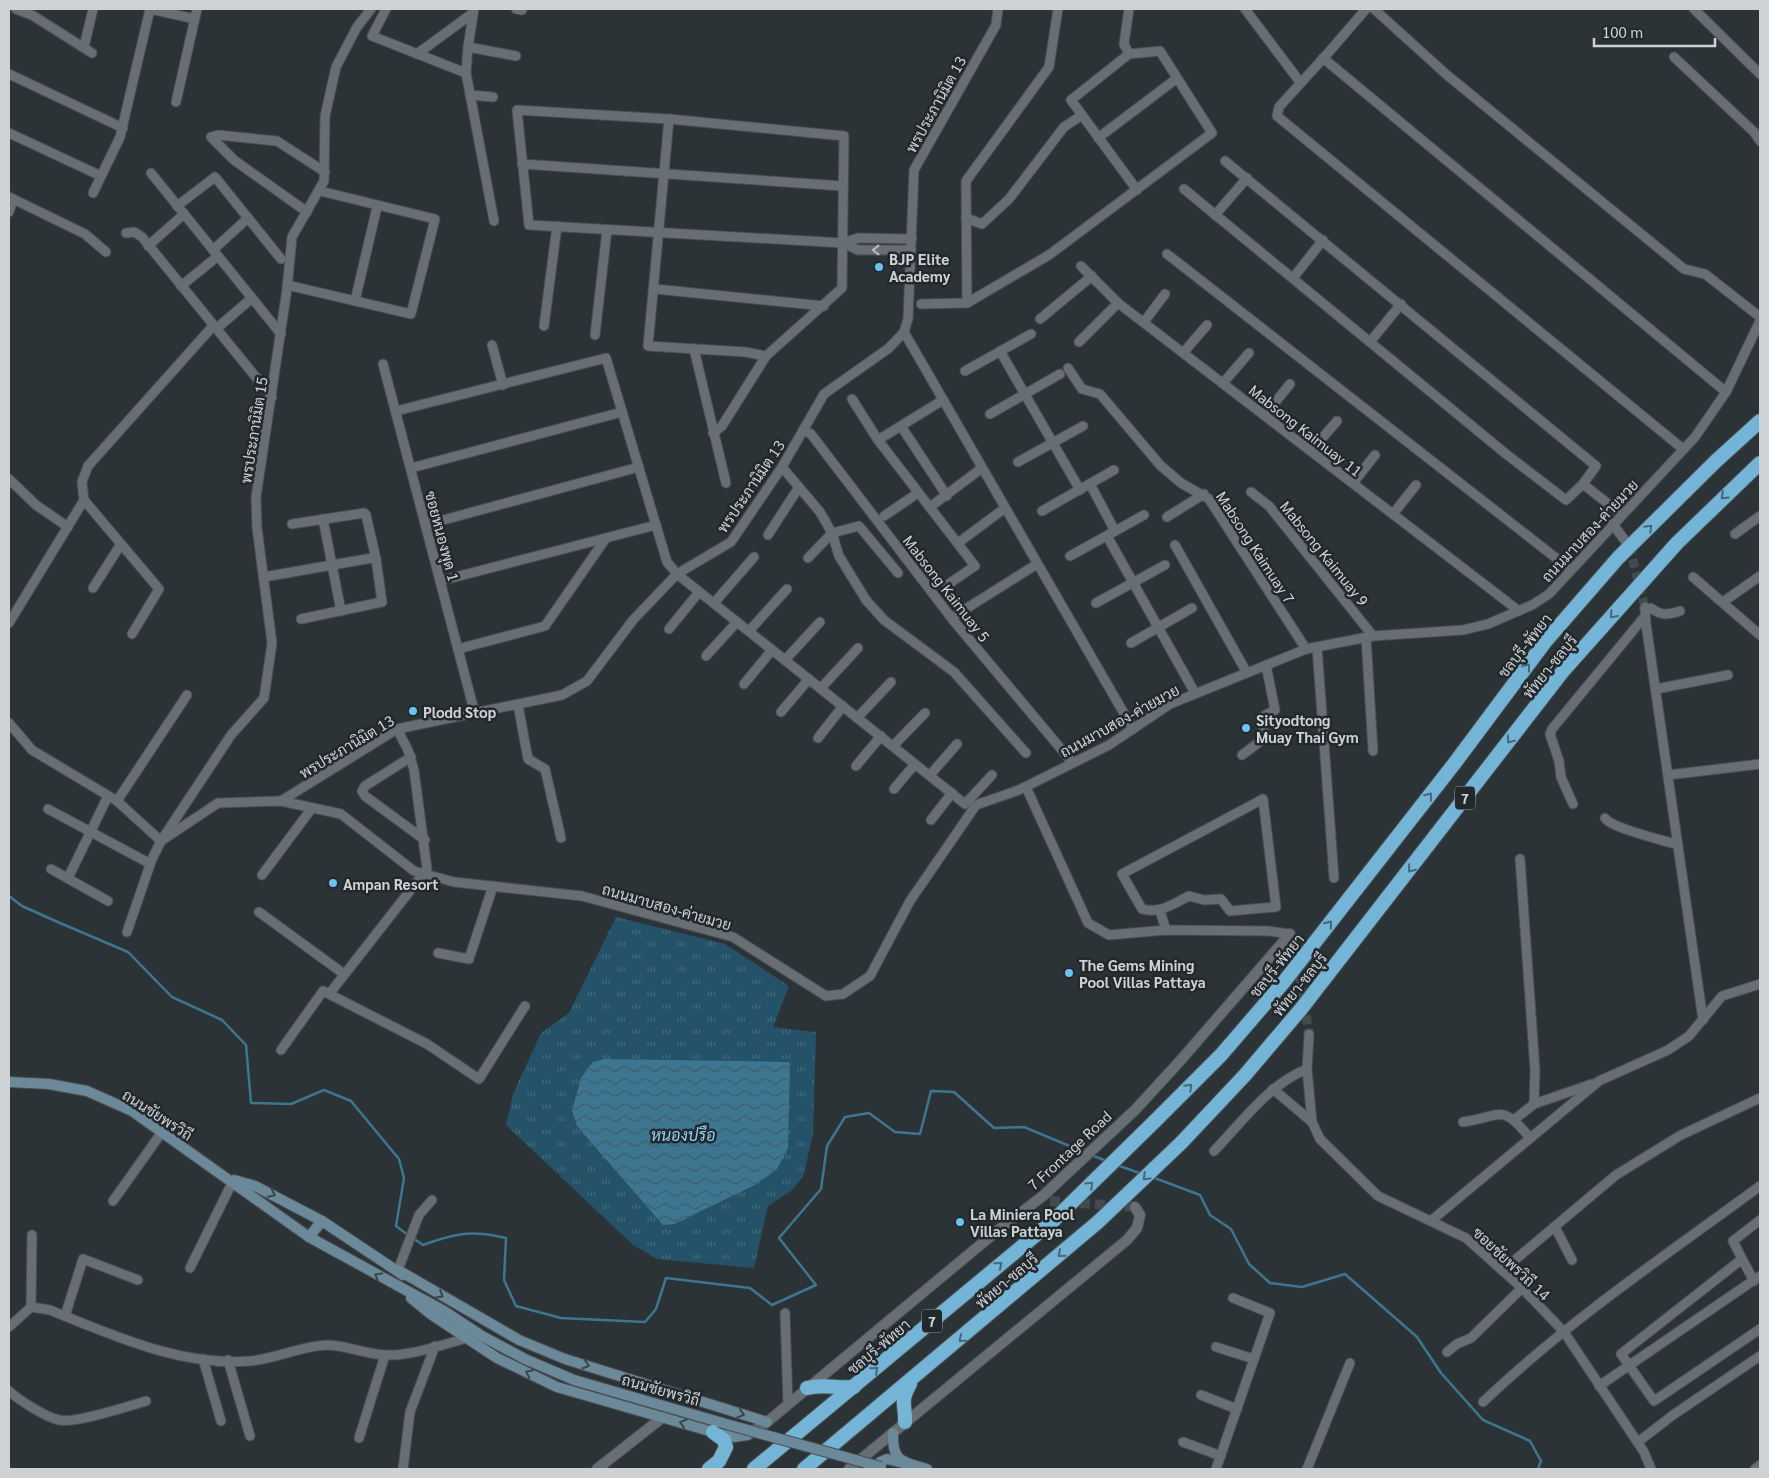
<svg xmlns="http://www.w3.org/2000/svg" width="1769" height="1478" viewBox="0 0 1769 1478" font-family="Georgia,Sarabun,serif">
  <style>
    .park { fill: url(#park-tufts) }
    .water { fill: url(#water-waves) }
    .lines { fill: none; stroke-linecap: round; stroke-linejoin: round }
    .stream { stroke: #3e7691; stroke-width: 2.5 }
    .minor-tunnel { stroke: #444b4e; stroke-width: 9; stroke-dasharray: 9 4.5; stroke-linecap: butt }
    .tertiary-tunnel { stroke: #444b4e; stroke-width: 10; stroke-dasharray: 10 5; stroke-linecap: butt }
    .minor-casing { stroke: #484e51; stroke-width: 11 }
    .tertiary-casing { stroke: #484e51; stroke-width: 12 }
    .secondary-casing { stroke: #484e51; stroke-width: 12 }
    .trunk-casing { stroke: #484e51; stroke-width: 16 }
    .minor { stroke: #676f74; stroke-width: 9 }
    .tertiary { stroke: #676f74; stroke-width: 10 }
    .secondary { stroke: #6c8999; stroke-width: 10 }
    .trunk { stroke: #74b4d6; stroke-width: 14 }
    .secondary-bridge-casing { stroke: #484e51; stroke-width: 12; stroke-linecap: butt }
    .trunk-bridge-casing { stroke: #484e51; stroke-width: 16; stroke-linecap: butt }
    .secondary-bridge { stroke: #6c8999; stroke-width: 10 }
    .trunk-bridge { stroke: #74b4d6; stroke-width: 14 }
    .oneway { stroke: #b9bec2 }
    .oneway2 { stroke: #476878 }
    .oneway3 { stroke: #38464d }
    .poi-dot { fill: #69c4f1; stroke: #22292c; stroke-width: 2 }
    .labels { text-anchor: middle; dominant-baseline: central; stroke-width: 5; stroke-linejoin: round; paint-order: stroke }
    .shield { fill: #22292c; stroke: #9a9fa2; stroke-width: 1 }
    .shield-label { font-size: 14px; font-weight: bold; fill: #ced2d5 }
    .street-label { font-size: 15px; fill: #ced2d5; stroke: #22292c }
    .poi-label { font-size: 15px; font-weight: bold; fill: #ced2d5; stroke: #22292c; text-anchor: start }
    .water-label { font-size: 16px; font-style: italic; fill: #90d2f4; stroke: #22292c }
  </style>
  <defs>
    <pattern id="park-tufts" width="24" height="20" patternUnits="userSpaceOnUse" patternTransform="scale(1.25)"><rect width="24" height="20" fill="#245268"/><path d="M3 7l-1-3M5 7V3M7 7l1-3M15 17l-1-3M17 17v-4M19 17l1-3" fill="none" stroke="#436a7d"/></pattern>
    <pattern id="water-waves" width="16" height="10" patternUnits="userSpaceOnUse" patternTransform="scale(1.25)"><rect width="16" height="10" fill="#3e7691"/><path d="M0 5q4-4 8 0t8 0" fill="none" stroke="#3e5d6d"/></pattern>
  </defs>
  <rect width="100%" height="100%" fill="#2c3336"/>
  <path class="park" d="M616,917L725,944L789,986L773,1027L816,1032L813,1134L803,1177L791,1191L768,1206L754,1268L657,1259L633,1245L506,1125L513,1094L541,1033L569,1013Z"/>
  <path class="water" d="M605,1059L790,1062L788,1148L777,1169L757,1184L674,1224L663,1225L577,1126L572,1111L581,1078L593,1062Z"/>
  <g class="lines">
    <g class="stream">
      <path d="M9,896L22,906L60,923L128,952L172,997L222,1020L246,1045L251,1103L291,1104L324,1090L351,1101L399,1159L404,1178L396,1226L408,1235"/>
      <path d="M1091,1155L1107,1161"/>
      <path d="M1117,1165L1142,1174"/>
      <path d="M1152,1177L1200,1195L1210,1215L1231,1229L1249,1264L1270,1283L1302,1287L1345,1274L1417,1337L1441,1373L1483,1420L1530,1441L1541,1461L1538,1469"/>
      <path d="M413,1238L423,1245C456,1233 471,1230 506,1238L504,1280L516,1306L561,1318L645,1322L656,1309L666,1278L750,1288L772,1305L816,1285L779,1238L821,1189L827,1146L845,1117L869,1113L895,1132L920,1134L931,1091L954,1092L994,1128L1024,1127L1084,1152"/>
    </g>
    <g class="minor-tunnel">
      <path d="M1629,546L1645,607"/>
      <path d="M1298,962L1309,1034"/>
    </g>
    <path class="tertiary-tunnel" d="M1050,1201L1135,1207"/>
    <g class="minor-casing">
      <g id="minor">
        <path d="M16,9L32,15L92,53"/>
        <path d="M150,9L195,19"/>
        <path d="M386,9L372,36L466,73"/>
        <path d="M474,9L468,47L466,73L494,221"/>
        <path d="M516,9L522,10"/>
        <path d="M1245,9L1300,82"/>
        <path d="M1366,9L1328,53L1279,107L1277,116L1683,449"/>
        <path d="M1374,9L1447,75L1684,269L1705,274L1760,317"/>
        <path d="M1694,9L1760,74"/>
        <path d="M84,47L93,9"/>
        <path d="M468,47L516,56"/>
        <path d="M417,54L473,13"/>
        <path d="M1129,54L1124,44L1129,9"/>
        <path d="M1674,57L1754,132L1760,141"/>
        <path d="M1323,58L1726,392"/>
        <path d="M9,74L123,128"/>
        <path d="M470,95L493,97"/>
        <path d="M176,102L197,9"/>
        <path d="M669,119L648,346L745,352L766,356"/>
        <path d="M9,133L101,176"/>
        <path d="M1098,138L1176,79"/>
        <path d="M522,164L843,186"/>
        <path d="M151,173L281,334"/>
        <path d="M1184,189L1506,454L1566,500L1583,484L1596,466L1225,161"/>
        <path d="M93,193L120,137L150,9"/>
        <path d="M9,197L85,234L106,252"/>
        <path d="M177,206L215,177L281,259"/>
        <path d="M9,212L13,199"/>
        <path d="M307,212L234,160L211,137L218,135L277,141L325,172"/>
        <path d="M1215,215L1247,178"/>
        <path d="M966,218L982,224L1009,199L1064,127L1082,115"/>
        <path d="M126,233L134,232L142,237L272,397"/>
        <path d="M843,243L858,250H911"/>
        <path d="M148,246L184,214"/>
        <path d="M213,250L248,218"/>
        <path d="M1167,254L1570,569"/>
        <path d="M1081,266L1118,303L1519,611"/>
        <path d="M1293,278L1323,240"/>
        <path d="M287,285L411,314L435,219L320,191"/>
        <path d="M181,286L218,256"/>
        <path d="M655,289L824,306"/>
        <path d="M355,301L377,207"/>
        <path d="M967,303L966,181L1049,67L1058,9"/>
        <path d="M921,304L967,303L1049,255L1212,133L1160,51L1129,54L1071,100L1137,190"/>
        <path d="M1040,319L1092,276"/>
        <path d="M1144,322L1165,294"/>
        <path d="M544,326L557,226"/>
        <path d="M216,329L252,298"/>
        <path d="M904,332L1133,729"/>
        <path d="M595,335L607,230"/>
        <path d="M1079,342L1118,303"/>
        <path d="M1370,342L1401,304"/>
        <path d="M492,345L503,385"/>
        <path d="M694,349L726,483"/>
        <path d="M1000,351L1080,490"/>
        <path d="M1183,353L1207,325"/>
        <path d="M383,364L475,714"/>
        <path d="M1068,368L1082,389L1100,394L1160,465L1181,483L1209,499L1306,649"/>
        <path d="M965,371L1031,334"/>
        <path d="M1223,383L1249,353"/>
        <path d="M852,399L878,440L975,566L947,585"/>
        <path d="M396,411L606,358L667,562L677,574L965,804L992,775"/>
        <path d="M990,414L1060,374"/>
        <path d="M1265,415L1290,384"/>
        <path d="M901,426L947,496"/>
        <path d="M803,430L811,434L953,620L1072,762"/>
        <path d="M713,433L722,426L766,356L842,288L844,136L669,119L517,110L529,225L843,243L858,238L912,239"/>
        <path d="M878,440L943,400"/>
        <path d="M1311,451L1337,421"/>
        <path d="M1018,462L1083,426"/>
        <path d="M782,467L820,512L832,533L839,556L866,600L884,620L954,672L1026,753"/>
        <path d="M411,468L622,412"/>
        <path d="M9,479L36,505L68,527"/>
        <path d="M1353,483L1375,455"/>
        <path d="M1090,484L1115,531"/>
        <path d="M1583,484L1621,514"/>
        <path d="M1251,492L1269,506L1373,636"/>
        <path d="M930,507L982,468"/>
        <path d="M1042,511L1114,470"/>
        <path d="M1393,514L1416,485"/>
        <path d="M884,516L918,493"/>
        <path d="M1167,517L1204,494"/>
        <path d="M323,519L341,611"/>
        <path d="M1612,523L1629,546"/>
        <path d="M292,524L364,513L366,515L376,559"/>
        <path d="M425,525L639,467"/>
        <path d="M1735,534L1760,516"/>
        <path d="M768,535L799,487"/>
        <path d="M1107,536L1195,693"/>
        <path d="M958,543L1005,508"/>
        <path d="M1175,545L1247,673"/>
        <path d="M1070,556L1144,515"/>
        <path d="M808,558L832,533L859,526L898,573"/>
        <path d="M264,577L372,558L376,559L382,602L301,619"/>
        <path d="M1693,577L1760,635"/>
        <path d="M440,581L656,525"/>
        <path d="M93,588L121,544"/>
        <path d="M1723,602L1760,576"/>
        <path d="M714,603L754,557"/>
        <path d="M1096,603L1165,565"/>
        <path d="M1645,607L1646,624L1703,1020"/>
        <path d="M1645,610L1651,608C1661,616 1668,615 1680,611"/>
        <path d="M956,615L1037,564"/>
        <path d="M9,623L84,500"/>
        <path d="M669,629L699,592"/>
        <path d="M749,631L787,589"/>
        <path d="M132,634L159,589L84,500L82,482L88,466L213,326"/>
        <path d="M1366,637L1373,751"/>
        <path d="M1131,643L1192,608"/>
        <path d="M1317,647L1334,878"/>
        <path d="M458,649L545,626L606,538"/>
        <path d="M706,656L737,622"/>
        <path d="M785,660L820,622"/>
        <path d="M744,684L772,650"/>
        <path d="M821,688L858,648"/>
        <path d="M1656,689L1728,675"/>
        <path d="M518,705L528,759L545,769L561,838"/>
        <path d="M781,712L809,679"/>
        <path d="M857,718L891,682"/>
        <path d="M9,723L32,750L117,801L161,841L218,803L281,801L341,814L414,871L454,882L582,896L733,937L826,996L843,994L870,976L910,901L976,805L1019,790L1109,745L1170,704L1306,649L1373,636L1463,630L1488,624L1532,605L1549,594L1695,437L1726,392L1760,321"/>
        <path d="M818,738L843,706"/>
        <path d="M893,746L925,713"/>
        <path d="M1242,755L1266,737L1260,718L1275,710L1266,665"/>
        <path d="M411,757L365,786L362,791L365,796L425,840"/>
        <path d="M856,766L881,736"/>
        <path d="M930,775L957,744"/>
        <path d="M1668,775L1760,764"/>
        <path d="M1026,787L1088,923L1109,935L1166,930L1268,931L1290,934L1296,949"/>
        <path d="M894,789L915,764"/>
        <path d="M1263,799L1276,907L1230,911L1221,899L1204,900L1189,896C1173,904 1160,914 1142,909L1122,874Z"/>
        <path d="M117,801L187,695"/>
        <path d="M281,801L397,729L562,695L587,681L633,620L677,574L731,542L782,467L824,394L889,348L904,332L908,319L914,170L996,25L998,9"/>
        <path d="M1573,804L1561,777L1559,761L1550,734L1552,729L1645,616"/>
        <path d="M48,809L145,861"/>
        <path d="M1605,818C1611,828 1663,840 1678,845"/>
        <path d="M931,820L952,793"/>
        <path d="M1520,859L1535,1070L1534,1104"/>
        <path d="M51,869L108,901"/>
        <path d="M262,875L312,808"/>
        <path d="M68,878L108,796"/>
        <path d="M1160,911L1166,930"/>
        <path d="M259,912L344,974"/>
        <path d="M127,932L152,859L161,841L231,735L264,698L272,643L257,528L256,497L287,289L292,237L324,181L325,116L336,67L357,27L371,9"/>
        <path d="M438,953L469,959L493,886"/>
        <path d="M330,993L427,869L414,770L408,750L397,729"/>
        <path d="M1309,1034L1307,1069L1312,1122L1320,1139L1378,1196L1466,1238L1522,1288L1564,1332L1644,1452L1651,1469"/>
        <path d="M281,1050L323,991L427,1044L479,1079L525,1006"/>
        <path d="M1273,1089L1312,1122"/>
        <path d="M1515,1119L1534,1104L1592,1084"/>
        <path d="M1463,1122C1502,1116 1502,1103 1530,1138"/>
        <path d="M1214,1151C1242,1122 1269,1084 1307,1069"/>
        <path d="M113,1201L162,1132"/>
        <path d="M1432,1220L1599,1081L1668,1050L1689,1036L1722,996L1760,984"/>
        <path d="M1760,1220L1733,1241L1742,1259L1621,1354L1654,1401L1760,1329"/>
        <path d="M1555,1227L1572,1260"/>
        <path d="M1742,1259L1754,1281"/>
        <path d="M190,1268L232,1183"/>
        <path d="M398,1270L419,1215L432,1200"/>
        <path d="M1503,1270L1616,1175L1681,1135L1760,1098"/>
        <path d="M31,1307L32,1235"/>
        <path d="M785,1313L788,1404"/>
        <path d="M65,1316L83,1259L138,1280"/>
        <path d="M9,1327L31,1307L50,1310C112,1335 182,1367 250,1361C276,1359 303,1345 329,1345C348,1346 365,1354 385,1355C411,1356 441,1345 467,1338"/>
        <path d="M1216,1347L1254,1359"/>
        <path d="M1447,1352L1457,1344L1471,1338L1522,1288"/>
        <path d="M203,1359L221,1421"/>
        <path d="M228,1360L250,1436"/>
        <path d="M1599,1386L1760,1276"/>
        <path d="M9,1391C19,1400 45,1417 59,1420C74,1424 129,1406 146,1401"/>
        <path d="M1201,1395L1237,1409"/>
        <path d="M1483,1402C1568,1321 1666,1255 1760,1186"/>
        <path d="M359,1438L385,1355"/>
        <path d="M1183,1442L1221,1456"/>
        <path d="M1638,1442L1673,1415L1760,1356"/>
        <path d="M403,1469L410,1412L435,1346"/>
        <path d="M1216,1469L1270,1313L1233,1298"/>
        <path d="M1307,1469L1350,1363"/>
        <path d="M1755,1469L1760,1465"/>
      </g>
    </g>
    <g class="tertiary-casing">
      <g id="tertiary">
        <path d="M748,1435L767,1422L997,1231L1044,1195L1135,1110L1180,1061L1290,934"/>
        <path d="M597,1469L663,1417"/>
        <path d="M849,1469L1127,1240L1137,1228L1140,1215L1135,1207"/>
      </g>
    </g>
    <g class="secondary-casing">
      <g id="secondary">
        <path d="M9,1082L49,1084L87,1091L132,1111L309,1237L444,1311L482,1336L525,1359L574,1380L719,1422"/>
        <path d="M234,1180L255,1186L322,1221L403,1275"/>
        <path d="M309,1237L322,1221"/>
        <path d="M398,1270L519,1340L565,1359L767,1422"/>
        <path d="M411,1298L432,1315L497,1358L557,1387L713,1432L734,1437L747,1435"/>
        <path d="M893,1433C892,1462 902,1462 927,1469"/>
        <path d="M878,1469L880,1462L887,1459L903,1463"/>
      </g>
    </g>
    <g class="trunk-casing">
      <g id="trunk">
        <path d="M1154,1122L1221,1055L1283,983L1454,764L1545,642L1618,558L1716,461L1760,421"/>
        <path d="M1181,1143L1245,1075L1301,1009L1563,671L1677,543L1760,463"/>
        <path d="M807,1388C825,1383 836,1389 854,1387"/>
        <path d="M905,1422C906,1404 899,1404 910,1384"/>
        <path d="M709,1469L719,1461L726,1447L724,1440L713,1432"/>
        <path d="M754,1469L1055,1219"/>
        <path d="M804,1469L1098,1222"/>
      </g>
    </g>
    <use href="#minor" class="minor"/>
    <use href="#tertiary" class="tertiary"/>
    <use href="#secondary" class="secondary"/>
    <use href="#trunk" class="trunk"/>
    <g class="secondary-bridge-casing">
      <path id="secondary-bridge" d="M719,1422L881,1467"/>
    </g>
    <g class="trunk-bridge-casing">
      <g id="trunk-bridge">
        <path d="M1055,1219L1154,1122"/>
        <path d="M1098,1222L1181,1143"/>
      </g>
    </g>
    <use href="#secondary-bridge" class="secondary-bridge"/>
    <use href="#trunk-bridge" class="trunk-bridge"/>
  </g>
  <defs><path id="oneway-chevron" d="M-2-3.5L2.5 0L-2 3.5" fill="none" stroke-width="1.6" stroke-linecap="round" stroke-linejoin="round" transform="scale(1.25)"/></defs>
  <use class="oneway" href="#oneway-chevron" transform="translate(876 250) rotate(-180)"/>
  <g class="oneway2">
    <use href="#oneway-chevron" transform="translate(1724 496) rotate(137)"/>
    <use href="#oneway-chevron" transform="translate(1649 528) rotate(-45)"/>
    <use href="#oneway-chevron" transform="translate(1613 615) rotate(131)"/>
    <use href="#oneway-chevron" transform="translate(1527 667) rotate(-53)"/>
    <use href="#oneway-chevron" transform="translate(1510 740) rotate(127)"/>
    <use href="#oneway-chevron" transform="translate(1429 796) rotate(-52)"/>
    <use href="#oneway-chevron" transform="translate(1411 869) rotate(128)"/>
    <use href="#oneway-chevron" transform="translate(1329 924) rotate(-52)"/>
    <use href="#oneway-chevron" transform="translate(1189 1087) rotate(-45)"/>
    <use href="#oneway-chevron" transform="translate(1146 1177) rotate(136)"/>
    <use href="#oneway-chevron" transform="translate(1090 1185) rotate(-44)"/>
    <use href="#oneway-chevron" transform="translate(1061 1254) rotate(139)"/>
    <use href="#oneway-chevron" transform="translate(999 1265) rotate(-40)"/>
    <use href="#oneway-chevron" transform="translate(962 1339) rotate(140)"/>
    <use href="#oneway-chevron" transform="translate(875 1370) rotate(-40)"/>
  </g>
  <g class="oneway3">
    <use href="#oneway-chevron" transform="translate(272 1194) rotate(26)"/>
    <use href="#oneway-chevron" transform="translate(378 1276) rotate(-151)"/>
    <use href="#oneway-chevron" transform="translate(440 1295) rotate(31)"/>
    <use href="#oneway-chevron" transform="translate(586 1365) rotate(17)"/>
    <use href="#oneway-chevron" transform="translate(529 1373) rotate(-154)"/>
    <use href="#oneway-chevron" transform="translate(741 1414) rotate(17)"/>
    <use href="#oneway-chevron" transform="translate(683 1423) rotate(-163)"/>
  </g>
  <g class="poi-dot">
    <circle cx="879" cy="267" r="5"/>
    <circle cx="413" cy="711" r="5"/>
    <circle cx="1246" cy="728" r="5"/>
    <circle cx="333" cy="883" r="5"/>
    <circle cx="1069" cy="973" r="5"/>
    <circle cx="960" cy="1222" r="5"/>
  </g>
  <g class="labels">
    <g class="shield">
      <rect x="1455" y="786.5" width="20" height="23" rx="4"/>
      <rect x="922" y="1309.5" width="20" height="23" rx="4"/>
    </g>
    <g class="shield-label">
      <text x="1465" y="798">7</text>
      <text x="932" y="1321">7</text>
    </g>
    <g class="street-label">
      <text transform="translate(935 104) rotate(-61)">พรประภานิมิต 13</text>
      <text transform="translate(253 430) rotate(-81)">พรประภานิมิต 15</text>
      <text transform="translate(1306 430) rotate(38)">Mabsong Kaimuay 11</text>
      <text transform="translate(750 486) rotate(-56)">พรประภานิมิต 13</text>
      <text transform="translate(1589 530) rotate(-47)">ถนนมาบสอง-ค่ายมวย</text>
      <text transform="translate(443 536) rotate(75)">ซอยหนองพุด 1</text>
      <text transform="translate(1256 547) rotate(57)">Mabsong Kaimuay 7</text>
      <text transform="translate(1325 553) rotate(51)">Mabsong Kaimuay 9</text>
      <text transform="translate(947 588) rotate(52)">Mabsong Kaimuay 5</text>
      <text transform="translate(1524 645) rotate(-52)">ชลบุรี-พัทยา</text>
      <text transform="translate(1549 666) rotate(-51)">พัทยา-ชลบุรี</text>
      <text transform="translate(1119 720) rotate(-29)">ถนนมาบสอง-ค่ายมวย</text>
      <text transform="translate(346 746) rotate(-31)">พรประภานิมิต 13</text>
      <text transform="translate(667 906) rotate(16)">ถนนมาบสอง-ค่ายมวย</text>
      <text transform="translate(1276 965) rotate(-51)">ชลบุรี-พัทยา</text>
      <text transform="translate(1299 984) rotate(-51)">พัทยา-ชลบุรี</text>
      <text transform="translate(158 1114) rotate(33)">ถนนชัยพรวิถี</text>
      <text transform="translate(1069 1150) rotate(-43)">7 Frontage Road</text>
      <text transform="translate(1512 1263) rotate(43)">ซอยชัยพรวิถี 14</text>
      <text transform="translate(1006 1280) rotate(-40)">พัทยา-ชลบุรี</text>
      <text transform="translate(878 1346) rotate(-40)">ชลบุรี-พัทยา</text>
      <text transform="translate(661 1389) rotate(16)">ถนนชัยพรวิถี</text>
    </g>
    <g class="poi-label">
      <text x="889" y="258">BJP Elite<tspan x="889" dy="17">Academy</tspan></text>
      <text x="423" y="711">Plodd Stop</text>
      <text x="1256" y="719">Sityodtong<tspan x="1256" dy="17">Muay Thai Gym</tspan></text>
      <text x="343" y="883">Ampan Resort</text>
      <text x="1079" y="964">The Gems Mining<tspan x="1079" dy="17">Pool Villas Pattaya</tspan></text>
      <text x="970" y="1213">La Miniera Pool<tspan x="970" dy="17">Villas Pattaya</tspan></text>
    </g>
    <g class="water-label">
      <text x="683" y="1134">หนองปรือ</text>
    </g>
  </g>
  <rect width="1769" height="1478" fill="none" stroke="#ced2d5" stroke-width="20"/>
  <path d="M1594 38v8h121v-8" fill="none" stroke="#ced2d5" stroke-width="2.5"/>
  <text x="1602" y="38" font-size="15" fill="#ced2d5" stroke="#22292c" stroke-width="4" paint-order="stroke">100 m</text>
</svg>
